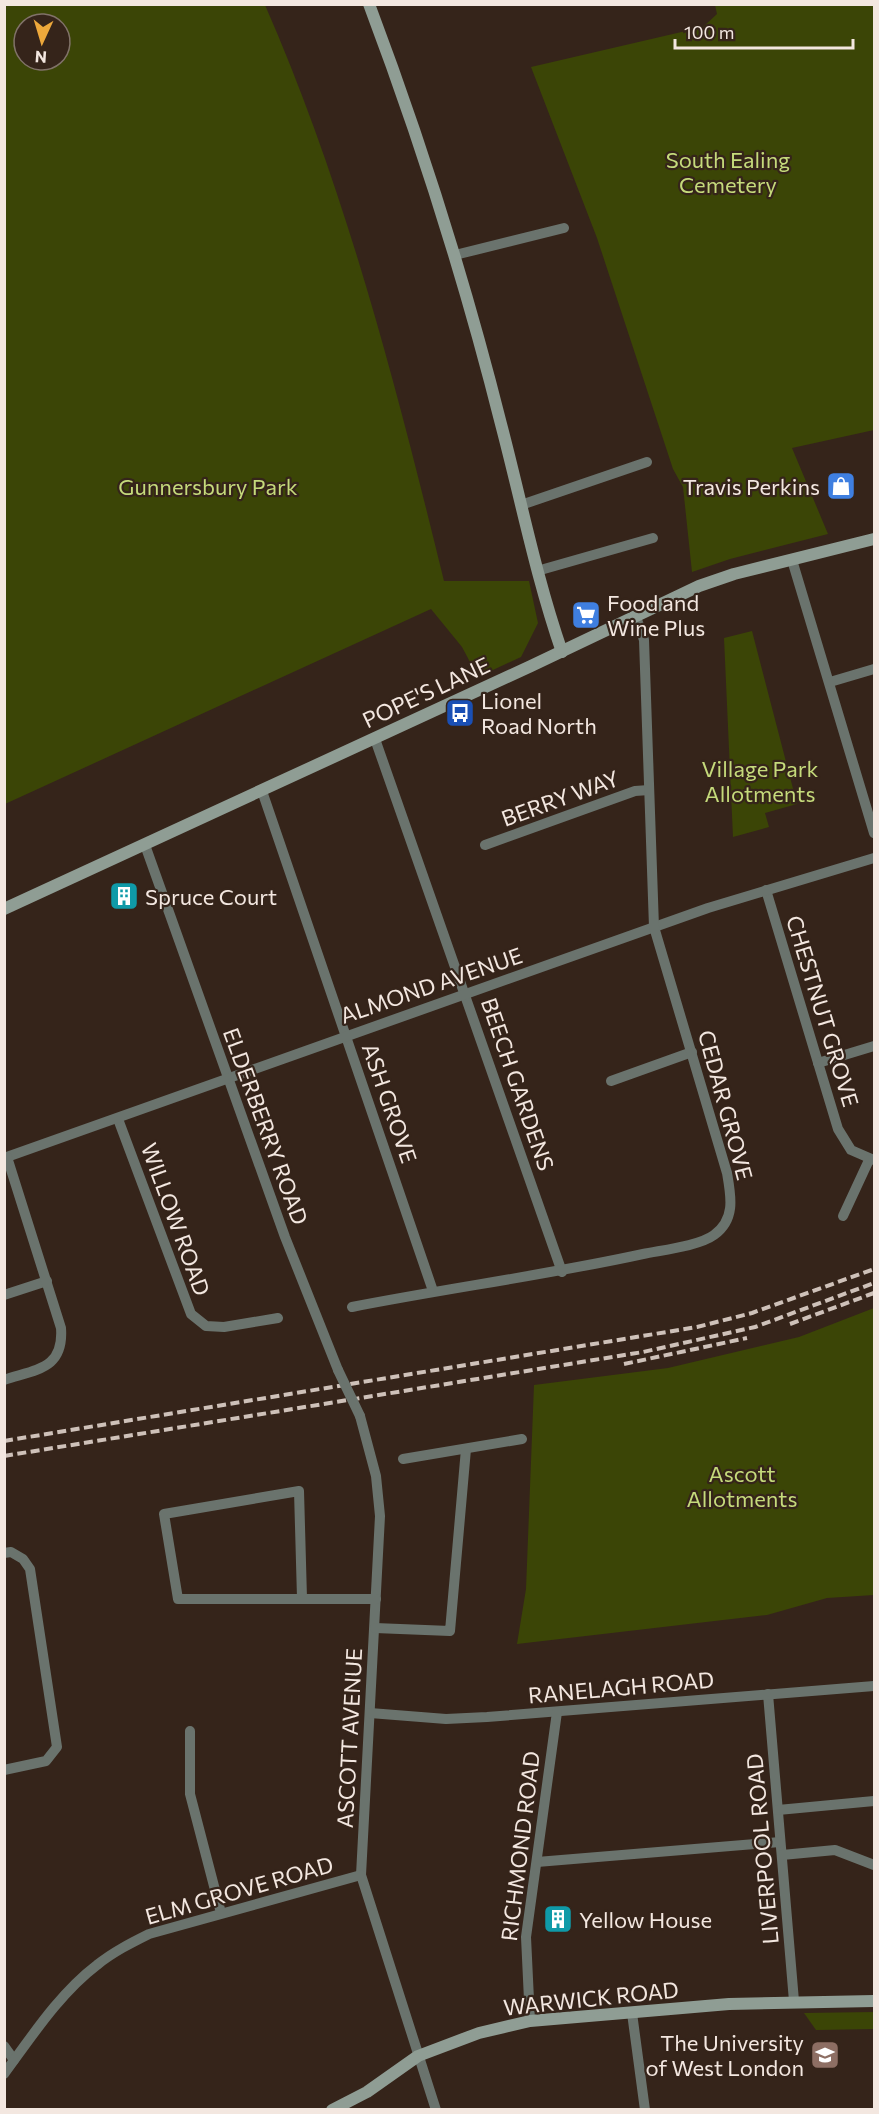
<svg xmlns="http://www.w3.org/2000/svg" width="879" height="2114" viewBox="0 0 879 2114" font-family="Commissioner,sans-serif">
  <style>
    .green { fill: #3b4506; fill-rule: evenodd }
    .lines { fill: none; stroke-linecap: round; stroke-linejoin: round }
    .street { stroke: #6a736d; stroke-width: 10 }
    .secondary { stroke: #8f9d94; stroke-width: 12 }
    .rail { stroke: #cec1b9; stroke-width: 4; stroke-dasharray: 9 4.5; stroke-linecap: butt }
    .street-bridge { stroke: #6a736d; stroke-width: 10 }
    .labels { text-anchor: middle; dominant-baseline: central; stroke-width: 4.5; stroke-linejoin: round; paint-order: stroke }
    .park-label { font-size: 22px; fill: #c5da7b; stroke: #35241a }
    .poi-label { font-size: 22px; fill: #f3e7e0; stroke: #35241a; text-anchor: start }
    .street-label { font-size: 22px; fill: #f3e7e0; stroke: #35241a }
  </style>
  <rect width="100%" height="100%" fill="#35241a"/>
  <g class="green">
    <path d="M4,5H265C346,190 396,385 444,581H529L538,623L521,657L478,677L462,647L431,609L5,804ZM24,24H60V60H24Z"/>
    <path d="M715,5H874V430L792,448L828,534L730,559L692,572L683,487L673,469L597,238L531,67L703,27L717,14Z"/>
    <path d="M752,631L797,804L765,813L769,827L733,837L724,638Z"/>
    <path d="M874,1308V1595L827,1598L767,1615L517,1644L526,1589L534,1385L668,1368L799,1337Z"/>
    <path d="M874,2012V2029L816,2030L804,2013Z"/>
  </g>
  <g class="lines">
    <g class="street">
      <path d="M455,255L564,228"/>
      <path d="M521,505L647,462"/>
      <path d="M792,560L874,833"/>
      <path d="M537,571L653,538"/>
      <path d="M830,682L874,669"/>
      <path d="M375,739L562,1272"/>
      <path d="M262,791L433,1291"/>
      <path d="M145,845L285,1237L338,1370"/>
      <path d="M485,845L635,791L649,790"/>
      <path d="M766,890L838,1129L851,1150L874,1160"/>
      <path d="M818,1063L874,1046"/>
      <path d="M611,1081L692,1052"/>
      <path d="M118,1119L191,1314L206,1326L224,1327L278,1318"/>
      <path d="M4,1158L708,908L874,858"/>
      <path d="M843,1216L869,1160"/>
      <path d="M4,1295L47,1281"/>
      <path d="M352,1307C449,1288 547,1275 643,1254C662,1250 699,1246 714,1235C736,1219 731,1196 727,1173L654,927L644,640L636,617"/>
      <path d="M4,1380C37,1369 64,1369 61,1328L7,1157"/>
      <path d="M360,1416L376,1476L380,1516L361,1875L436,2110"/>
      <path d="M403,1459L522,1439"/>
      <path d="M4,1553L11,1552L23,1559L30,1569L57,1747L46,1761L4,1770"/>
      <path d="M302,1598L299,1491L164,1514L178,1599H376"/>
      <path d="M375,1628L450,1631L466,1449"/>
      <path d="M768,1694L794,2001"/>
      <path d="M370,1713L446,1719L487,1717L874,1686"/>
      <path d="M190,1731V1794L221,1913"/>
      <path d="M778,1810L874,1801"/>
      <path d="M782,1855L835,1850L874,1865"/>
      <path d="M537,1862L780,1842"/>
      <path d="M632,2013L645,2110"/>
      <path d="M530,2021L526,1937L557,1712"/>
      <path d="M4,2046L14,2060"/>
      <path d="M4,2074C32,2036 60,1993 97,1965C113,1952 131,1943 149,1934L361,1875"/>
    </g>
    <g class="secondary">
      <path d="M369,4C421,142 465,281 501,424C521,500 536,577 562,652"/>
      <path d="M4,909L531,666L699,586L734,574L874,539"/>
      <path d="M332,2110L367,2092L418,2056L479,2033L530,2021L729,2004L874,2001"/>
    </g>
    <g class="rail">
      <path d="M790,1324L874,1293"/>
      <path d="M624,1364L747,1338"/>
      <path d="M4,1441L697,1327L752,1313L874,1269"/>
      <path d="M4,1456L643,1352L755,1327L874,1283"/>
    </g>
    <path class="street-bridge" d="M338,1370L360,1416"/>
  </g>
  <defs>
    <g id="shop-square" transform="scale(1.5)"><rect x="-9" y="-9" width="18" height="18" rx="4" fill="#3f7fe0" stroke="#35241a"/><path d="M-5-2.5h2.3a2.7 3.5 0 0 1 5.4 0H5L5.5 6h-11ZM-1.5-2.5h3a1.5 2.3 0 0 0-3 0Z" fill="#fff"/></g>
    <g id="supermarket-square" transform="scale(1.5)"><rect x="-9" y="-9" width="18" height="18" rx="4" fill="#3f7fe0" stroke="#35241a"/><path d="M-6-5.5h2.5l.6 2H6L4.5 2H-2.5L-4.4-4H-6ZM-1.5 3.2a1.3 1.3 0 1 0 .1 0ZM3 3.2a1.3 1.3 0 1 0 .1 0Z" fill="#fff"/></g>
    <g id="bus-square" transform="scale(1.5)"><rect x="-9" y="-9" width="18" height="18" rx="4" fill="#1a4fb4" stroke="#35241a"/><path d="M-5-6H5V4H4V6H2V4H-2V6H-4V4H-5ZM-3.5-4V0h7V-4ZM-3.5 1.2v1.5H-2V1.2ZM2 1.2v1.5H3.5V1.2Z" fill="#fff"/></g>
    <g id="building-square" transform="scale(1.5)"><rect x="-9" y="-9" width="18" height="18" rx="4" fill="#0f9aa8" stroke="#35241a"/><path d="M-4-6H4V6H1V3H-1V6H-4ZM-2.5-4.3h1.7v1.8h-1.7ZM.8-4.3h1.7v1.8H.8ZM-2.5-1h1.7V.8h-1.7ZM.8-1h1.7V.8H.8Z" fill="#fff"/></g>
    <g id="university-square" transform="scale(1.5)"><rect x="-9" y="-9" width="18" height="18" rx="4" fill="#8d6e63" stroke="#35241a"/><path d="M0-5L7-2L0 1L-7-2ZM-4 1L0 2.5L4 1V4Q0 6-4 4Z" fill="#fff"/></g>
  </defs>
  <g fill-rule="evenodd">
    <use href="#shop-square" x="841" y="486"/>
    <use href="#supermarket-square" x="586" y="615"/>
    <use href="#bus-square" x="460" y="713"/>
    <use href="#building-square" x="124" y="896"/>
    <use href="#building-square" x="558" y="1919"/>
    <use href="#university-square" x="825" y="2055"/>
  </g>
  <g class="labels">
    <g class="park-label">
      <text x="728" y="159">South Ealing<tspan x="728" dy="25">Cemetery</tspan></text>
      <text x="208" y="486">Gunnersbury Park</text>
      <text x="760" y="768">Village Park<tspan x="760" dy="25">Allotments</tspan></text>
      <text x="742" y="1473">Ascott<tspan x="742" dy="25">Allotments</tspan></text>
    </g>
    <g class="poi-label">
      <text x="820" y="486" text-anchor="end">Travis Perkins</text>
      <text x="607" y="602">Food and<tspan x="607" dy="25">Wine Plus</tspan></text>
      <text x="481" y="700">Lionel<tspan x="481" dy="25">Road North</tspan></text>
      <text x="145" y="896">Spruce Court</text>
      <text x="579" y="1919">Yellow House</text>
      <text x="804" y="2042" text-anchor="end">The University<tspan x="804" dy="25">of West London</tspan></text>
    </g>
    <g class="street-label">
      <text transform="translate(426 692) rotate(-25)">POPE'S LANE</text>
      <text transform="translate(560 798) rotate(-20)">BERRY WAY</text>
      <text transform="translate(431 985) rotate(-19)">ALMOND AVENUE</text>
      <text transform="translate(823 1011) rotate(73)">CHESTNUT GROVE</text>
      <text transform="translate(518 1084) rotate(71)">BEECH GARDENS</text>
      <text transform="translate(390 1103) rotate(71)">ASH GROVE</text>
      <text transform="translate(726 1105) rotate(75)">CEDAR GROVE</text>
      <text transform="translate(266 1126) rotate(70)">ELDERBERRY ROAD</text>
      <text transform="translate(176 1219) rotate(70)">WILLOW ROAD</text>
      <text transform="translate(621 1687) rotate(-5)">RANELAGH ROAD</text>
      <text transform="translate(349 1738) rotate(-87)">ASCOTT AVENUE</text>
      <text transform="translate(520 1846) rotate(-83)">RICHMOND ROAD</text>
      <text transform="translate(762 1849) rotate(-95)">LIVERPOOL ROAD</text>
      <text transform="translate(239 1890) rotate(-16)">ELM GROVE ROAD</text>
      <text transform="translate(591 1998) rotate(-6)">WARWICK ROAD</text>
    </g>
  </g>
  <rect width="879" height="2114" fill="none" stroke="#f3e7e0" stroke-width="12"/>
  <g transform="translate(42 42) rotate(184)"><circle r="28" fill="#35241a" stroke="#817269" stroke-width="1.5"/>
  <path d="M0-4.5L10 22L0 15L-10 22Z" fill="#eda83b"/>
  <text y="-9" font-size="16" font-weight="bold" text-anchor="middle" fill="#f3e7e0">N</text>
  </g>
  <path d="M675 39v9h178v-9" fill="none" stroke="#f3e7e0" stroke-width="3"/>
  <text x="684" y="39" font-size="18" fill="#f3e7e0" stroke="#35241a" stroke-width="4.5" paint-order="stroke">100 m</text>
</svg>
